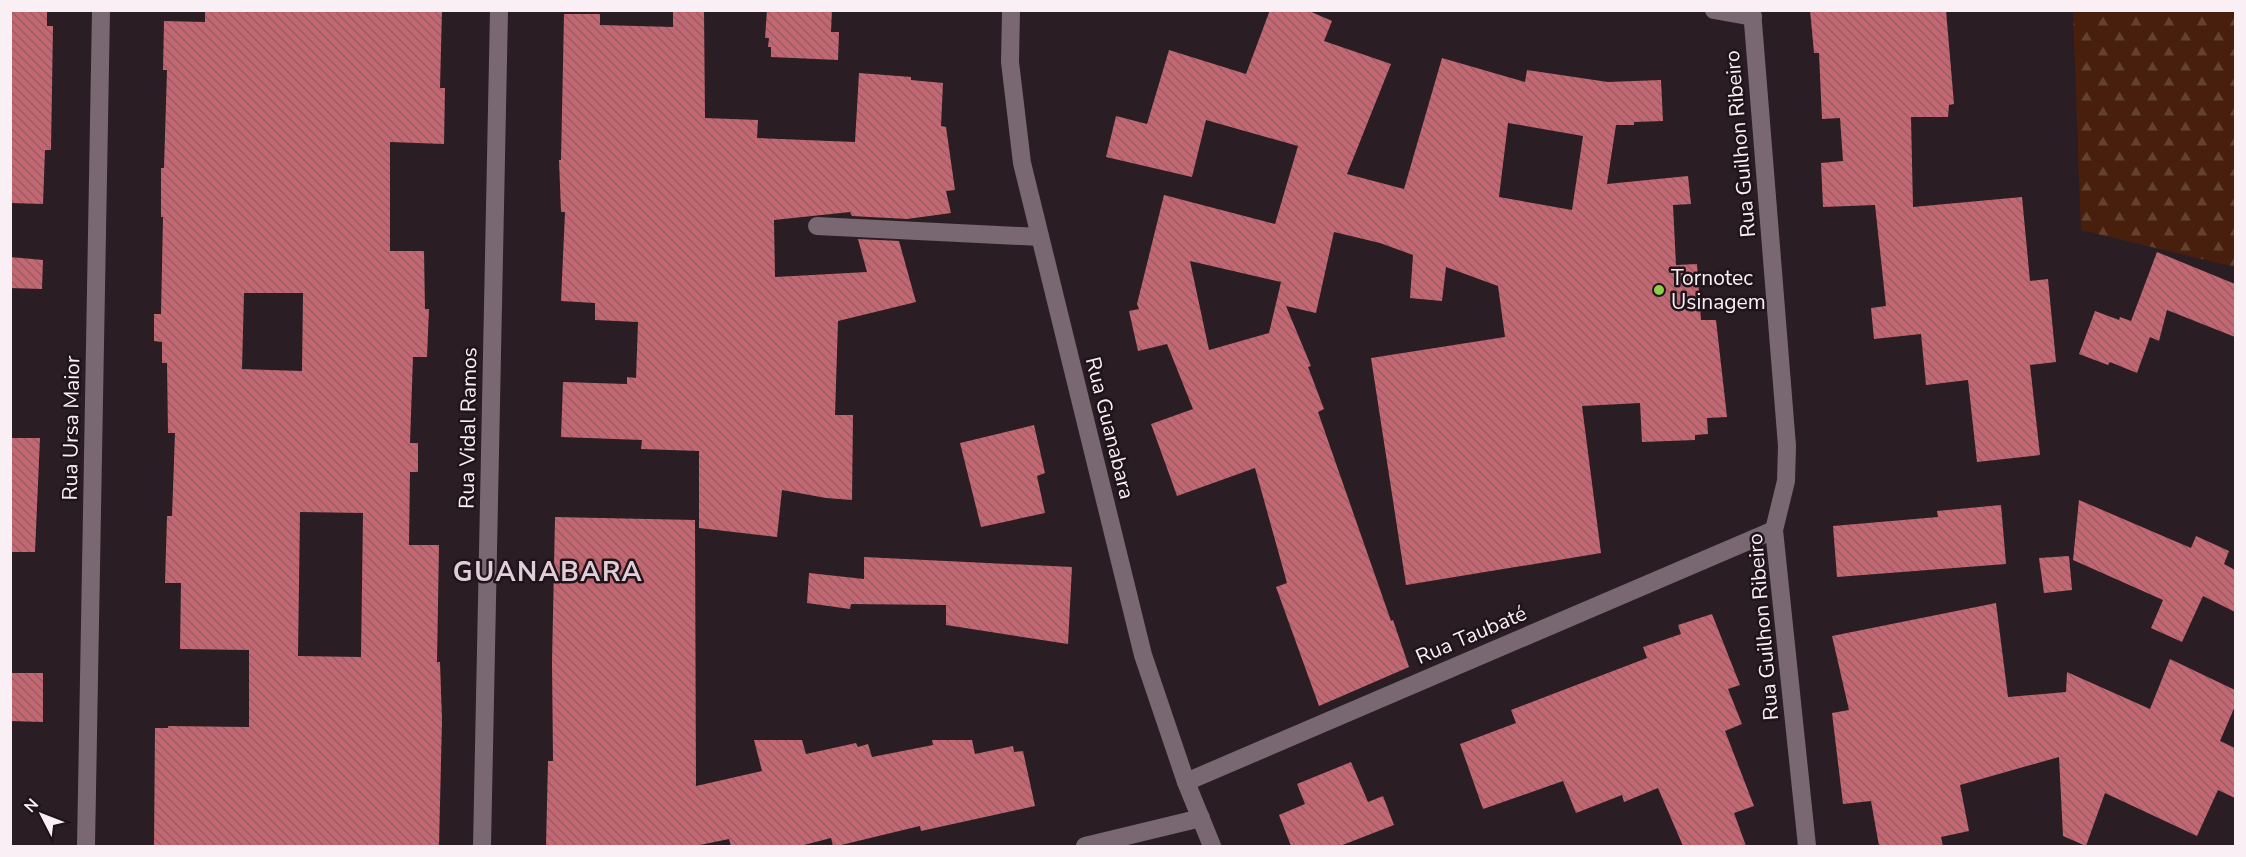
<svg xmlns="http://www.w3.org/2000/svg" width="2246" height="857" viewBox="0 0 2246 857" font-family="'Nunito Sans',sans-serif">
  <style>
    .forest { fill: url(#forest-firs) }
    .building { fill: url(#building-back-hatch); fill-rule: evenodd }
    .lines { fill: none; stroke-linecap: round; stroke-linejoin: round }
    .street { stroke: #796871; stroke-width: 18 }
    .secondary { stroke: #796871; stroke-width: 18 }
    .poi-dot { fill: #8cce45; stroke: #20141b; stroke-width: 2 }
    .labels { text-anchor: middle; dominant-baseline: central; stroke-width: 5; stroke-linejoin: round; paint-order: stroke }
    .street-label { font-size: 21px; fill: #f9eff4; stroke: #20141b }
    .poi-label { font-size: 21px; fill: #f9eff4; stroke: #20141b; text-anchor: start }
    .district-label { font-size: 27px; font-weight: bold; letter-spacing: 1.5px; fill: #e1ced8; stroke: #20141b }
  </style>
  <defs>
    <pattern id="forest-firs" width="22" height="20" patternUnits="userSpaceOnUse" patternTransform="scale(1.5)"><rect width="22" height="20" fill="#481f0c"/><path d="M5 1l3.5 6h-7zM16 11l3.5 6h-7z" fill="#634030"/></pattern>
    <pattern id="building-back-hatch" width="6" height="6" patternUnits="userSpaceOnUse" patternTransform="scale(1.5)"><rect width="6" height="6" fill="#c36873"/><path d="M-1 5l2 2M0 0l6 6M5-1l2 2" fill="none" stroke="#995d64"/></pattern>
  </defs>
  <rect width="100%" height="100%" fill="#2a1d24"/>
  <path class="forest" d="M2073,11H2235V267L2081,230Z"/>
  <g class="building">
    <path d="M10,10H47V26H53L51,150H45L43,204L10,203Z"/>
    <path d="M205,10H442L440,88H445L444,144L390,142V251H424L425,309H429L427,357H413L410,443H418V472H410L409,545H439L437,662H440L442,720L439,846H154L155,728H168V726L249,727V650L180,649L181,583H165L167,516H172L175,433H168L167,363H162V342L154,341V314H161L163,217H161V168H164L167,70H163L164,21L205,22ZM244,293H303L302,371L242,369ZM300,512L363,513L361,657L298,656Z"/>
    <path d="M673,10H704L705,118L758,120L757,138L855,142L859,73L911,77V80L943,83L941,126L946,127L955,190L946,191L951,213L907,219L852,216L850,212L774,220L775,277L867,272L858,239L899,241L916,302L838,321L835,415H853L852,500L826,498L782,490L777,537L699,528V451L641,449L642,440L561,437L563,382L627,384V377L636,378L638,322L595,320V303L561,301L565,212H561L559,160H561L564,14H600V25L673,27Z"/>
    <path d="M767,10H832L831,32H839L838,60L771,57V47H768L769,38H765Z"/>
    <path d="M1270,10H1307L1332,21L1324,41L1391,64L1347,174L1404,189L1442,58L1525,82L1527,70L1608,82L1661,80L1663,121L1634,122V125H1616L1607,184L1688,176L1691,204L1673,205L1676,265L1697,264L1701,320H1716L1727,417L1707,418L1708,434L1695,435V440L1642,442L1640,403L1582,406L1601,553L1406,585L1371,358L1505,337L1498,286L1446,267L1442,301L1410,298L1413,255L1380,243L1334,232L1316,313L1286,306L1311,366L1308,367L1324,409L1318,412L1391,621L1393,620L1409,667L1319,706L1276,587L1287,583L1255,468L1177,496L1151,424L1193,409L1167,344L1138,351L1129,311L1139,309L1137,304L1164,195L1275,224L1298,146L1206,120L1192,177L1106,157L1116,116L1147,124L1169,50L1246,74ZM1508,123L1583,136L1572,210L1499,197ZM1190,261L1281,282L1269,333L1209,350Z"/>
    <path d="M1810,10H1946L1954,104L1949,105L1948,117H1911L1913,207L2022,197L2030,281L2048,279L2056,362L2030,365L2040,455L1977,462L1968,380L1926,385L1921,334L1874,339L1871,308L1886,306L1875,205L1823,207L1821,163L1843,161L1840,118L1822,119L1819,53H1814Z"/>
    <path d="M2157,252L2235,284V337L2167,310L2159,341L2150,337L2137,373L2110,362L2108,365L2079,354L2095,311L2119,320L2120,317L2131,321Z"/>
    <path d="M10,257L43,260L42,289L10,288Z"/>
    <path d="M1034,425L1045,473L1037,476L1045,513L981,527L960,443Z"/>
    <path d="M10,438H40L35,552H10Z"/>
    <path d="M2079,500L2191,548L2196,536L2229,551L2224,564L2235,570V612L2203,596L2182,642L2151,628L2163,600L2073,560Z"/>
    <path d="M2001,505L2006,564L1837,577L1833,526L1938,517L1937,511Z"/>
    <path d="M555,517L695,520L696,786L762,771L754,740H802L806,754L856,743L858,747L868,744L872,757L933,745L932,740H972L975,754L1013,746L1014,752L1023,751L1035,806L921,831L920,826L837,846H833L831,838L800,846H731L729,839L695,846H546L548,761H553L552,662Z"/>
    <path d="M2069,556L2072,590L2044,593L2039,558Z"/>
    <path d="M864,557L1072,567L1068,644L946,625V605L851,604L850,609L807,603L809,573L864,579Z"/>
    <path d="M1996,603L2008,697L2066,692L2067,672L2150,709L2170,659L2235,690V706L2220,741L2235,748V798L2218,790L2197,836L2105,793L2086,846L2063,836L2059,757L1960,785L1969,831L1941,837L1943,846H1879L1871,801L1843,804L1832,713L1849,710L1832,636Z"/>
    <path d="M1712,614L1740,685L1728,689L1742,724L1725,731L1754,806L1734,813L1746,846H1683L1658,788L1624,802L1622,795L1576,813L1563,781L1483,809L1460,744L1516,723L1511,710L1647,658L1643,647L1681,634L1678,625Z"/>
    <path d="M10,673H43V722L10,721Z"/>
    <path d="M1351,762L1368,802L1383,796L1394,825L1340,846H1291L1279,815L1305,804L1297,784Z"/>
  </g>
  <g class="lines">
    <g class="street">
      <path d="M1714,10L1753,17"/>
      <path d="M1752,10L1787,446L1786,481L1774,530L1807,846"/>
      <path d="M817,226L1040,237"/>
      <path d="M1186,782L1774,530"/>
      <path d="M86,846L101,10"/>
      <path d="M482,846L499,10"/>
      <path d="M1085,846L1201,818"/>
    </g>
    <path class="secondary" d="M1011,10L1010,62L1022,163L1143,655L1186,782L1212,846"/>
  </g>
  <circle class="poi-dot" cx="1659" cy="290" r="6"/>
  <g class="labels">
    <g class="street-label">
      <text transform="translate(1740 144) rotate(-95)">Rua Guilhon Ribeiro</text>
      <text transform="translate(71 428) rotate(-89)">Rua Ursa Maior</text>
      <text transform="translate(468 428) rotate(-89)">Rua Vidal Ramos</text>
      <text transform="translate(1110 428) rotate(76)">Rua Guanabara</text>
      <text transform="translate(1763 627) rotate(-95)">Rua Guilhon Ribeiro</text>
      <text transform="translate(1471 635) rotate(-23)">Rua Taubaté</text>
    </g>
    <g class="poi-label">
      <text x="1671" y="278">Tornotec<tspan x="1671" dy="24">Usinagem</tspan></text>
    </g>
    <g class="district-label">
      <text x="548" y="572">GUANABARA</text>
    </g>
  </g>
  <rect width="2246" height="857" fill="none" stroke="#f9eff4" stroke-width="24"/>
  <g transform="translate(42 815) rotate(312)" stroke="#20141b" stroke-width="4.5" paint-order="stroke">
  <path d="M0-4.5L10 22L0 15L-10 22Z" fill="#f9eff4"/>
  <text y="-9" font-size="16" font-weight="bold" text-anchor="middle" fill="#f9eff4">N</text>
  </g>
</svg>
